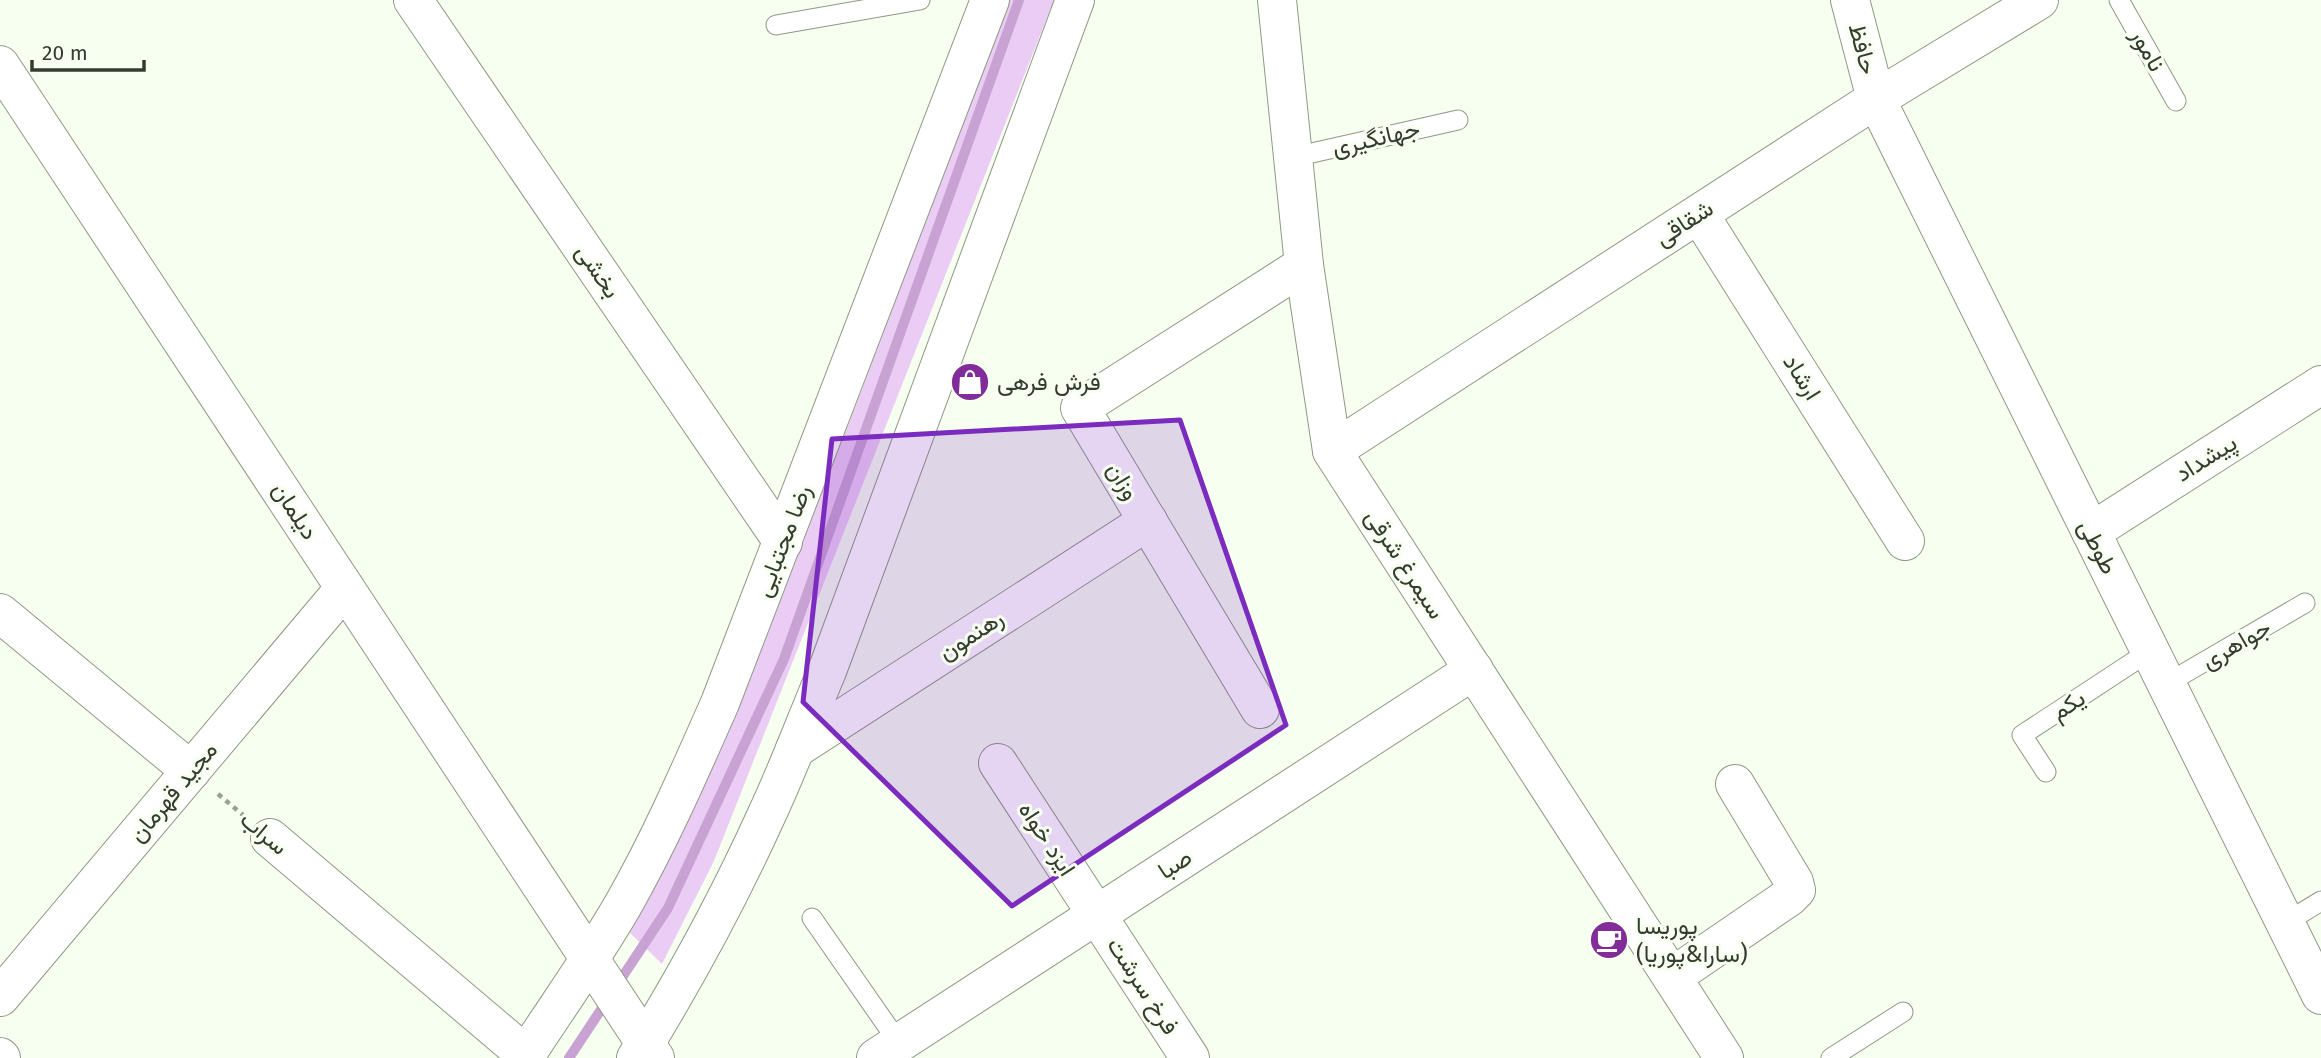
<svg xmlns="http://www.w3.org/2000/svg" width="2321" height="1058" viewBox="0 0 2321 1058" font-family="'Fira Sans',Vazirmatn,sans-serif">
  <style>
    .green { fill: #ebccf4 }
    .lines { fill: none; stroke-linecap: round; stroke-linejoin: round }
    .stream { stroke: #c7a2d2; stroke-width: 10 }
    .service-casing { stroke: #8e9a83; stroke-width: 21 }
    .minor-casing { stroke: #8e9a83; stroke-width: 40 }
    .secondary-casing { stroke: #8e9a83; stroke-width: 40 }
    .path { stroke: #9aa094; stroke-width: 4.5; stroke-dasharray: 5 5; stroke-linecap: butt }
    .service { stroke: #fff; stroke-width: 19 }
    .minor { stroke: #fff; stroke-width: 38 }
    .secondary { stroke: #fff; stroke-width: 38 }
    .marked { fill: #7b2cbf; fill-opacity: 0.2; stroke: #7b2cbf; stroke-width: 5; stroke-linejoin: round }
    .labels { text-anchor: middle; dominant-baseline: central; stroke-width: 6; stroke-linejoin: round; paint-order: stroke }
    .street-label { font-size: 24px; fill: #363b32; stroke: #f7fff0 }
    .poi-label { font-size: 24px; fill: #363b32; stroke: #f7fff0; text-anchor: start }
  </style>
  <rect width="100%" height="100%" fill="#f7fff0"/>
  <path class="green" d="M1009,0H1054L714,861L662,964L628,931L741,702L861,392Z"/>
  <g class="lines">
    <g class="stream">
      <path d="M617,985L668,908L784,659L1019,0"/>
      <path d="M569,1058L608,999"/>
    </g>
    <g class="service-casing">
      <g id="service">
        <path d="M2119,0L2176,101"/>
        <path d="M776,25L920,0"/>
        <path d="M1294,157L1458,120"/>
        <path d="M2166,684L2305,603"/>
        <path d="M2046,772L2022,735L2150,651"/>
        <path d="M812,918L899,1043"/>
        <path d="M2285,923L2321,901"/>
        <path d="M1831,1058L1903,1012"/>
      </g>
    </g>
    <g class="minor-casing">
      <g id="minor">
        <path d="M413,0L783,542"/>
        <path d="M1277,0L1304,265L1332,451L1724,1058"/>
        <path d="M1850,0L1876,99L2321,995"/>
        <path d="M1699,214L1905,541"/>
        <path d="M1332,451L1876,99L2039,0"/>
        <path d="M2091,532L2321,385"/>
        <path d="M0,613L191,771"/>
        <path d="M1260,709L1080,408L1304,265"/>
        <path d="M795,749L1148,521"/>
        <path d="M998,763L1190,1058"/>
        <path d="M270,838L526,1055"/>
        <path d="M1672,977L1789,897L1796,890L1794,882L1735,784"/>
        <path d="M0,997L345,588"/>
        <path d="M0,1057L1,1058"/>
        <path d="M876,1058L1474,670"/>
      </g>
    </g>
    <g class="secondary-casing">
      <g id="secondary">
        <path d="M0,65L655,1058"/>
        <path d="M524,1058C557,1007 593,957 623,905C660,840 690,771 720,703L990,0"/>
        <path d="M636,1058C685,979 729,898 767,814C789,767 807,718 827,671L1075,0"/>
      </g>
    </g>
    <path class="path" d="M218,794L243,815"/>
    <use href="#service" class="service"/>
    <use href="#minor" class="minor"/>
    <use href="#secondary" class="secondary"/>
  </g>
  <path class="marked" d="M1180,420L1286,725L1012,906L803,702L832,439Z"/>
  <defs>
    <g id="shop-disc" transform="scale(2.0125)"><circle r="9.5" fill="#822c9a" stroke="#f7fff0"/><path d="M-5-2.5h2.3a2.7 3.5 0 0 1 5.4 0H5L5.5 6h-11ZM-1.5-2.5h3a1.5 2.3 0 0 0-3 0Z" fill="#fff"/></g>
    <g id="cafe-disc" transform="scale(2.0125)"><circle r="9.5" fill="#822c9a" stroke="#f7fff0"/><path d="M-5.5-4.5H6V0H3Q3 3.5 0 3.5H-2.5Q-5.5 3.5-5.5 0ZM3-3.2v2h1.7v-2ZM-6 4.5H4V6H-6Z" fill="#fff"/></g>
  </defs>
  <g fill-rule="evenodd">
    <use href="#shop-disc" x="970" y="382"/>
    <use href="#cafe-disc" x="1609" y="940"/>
  </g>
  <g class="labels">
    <g class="street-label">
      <text transform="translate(1863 49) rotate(75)">حافظ</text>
      <text transform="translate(2148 50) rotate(61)">نامور</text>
      <text transform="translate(1376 138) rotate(-13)">جهانگیری</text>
      <text transform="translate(1684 223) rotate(-33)">شقاقی</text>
      <text transform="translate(598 271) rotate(56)">بخشی</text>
      <text transform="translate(1802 377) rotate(58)">ارشاد</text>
      <text transform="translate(2206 458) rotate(-32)">پیشداد</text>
      <text transform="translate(1123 481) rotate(59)">وزان</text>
      <text transform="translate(295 511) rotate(57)">دیلمان</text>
      <text transform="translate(783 541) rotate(-69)">رضا مجتبایی</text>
      <text transform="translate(2098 547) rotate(63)">طوطی</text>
      <text transform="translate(1405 564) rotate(57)">سیمرغ شرقی</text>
      <text transform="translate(971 635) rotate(-33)">رهنمون</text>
      <text transform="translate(2236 644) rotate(-30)">جواهری</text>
      <text transform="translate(2068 705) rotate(-33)">یکم</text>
      <text transform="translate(173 792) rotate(-50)">مجید قهرمان</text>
      <text transform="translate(264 833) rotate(40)">سراب</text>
      <text transform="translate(1047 839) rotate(57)">ایزد خواه</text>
      <text transform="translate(1175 864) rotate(-33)">صبا</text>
      <text transform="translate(1143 986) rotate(57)">فرخ سرشت</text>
    </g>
    <g class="poi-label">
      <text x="997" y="382">فرش فرهی</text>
      <text x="1636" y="926">پوریسا<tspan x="1636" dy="28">(سارا&amp;پوریا)</tspan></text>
    </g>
  </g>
  <path d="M32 60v10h112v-10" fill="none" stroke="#363b32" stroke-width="3.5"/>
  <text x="42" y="60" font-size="21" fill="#363b32" stroke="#f7fff0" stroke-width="5" paint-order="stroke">20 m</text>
</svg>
